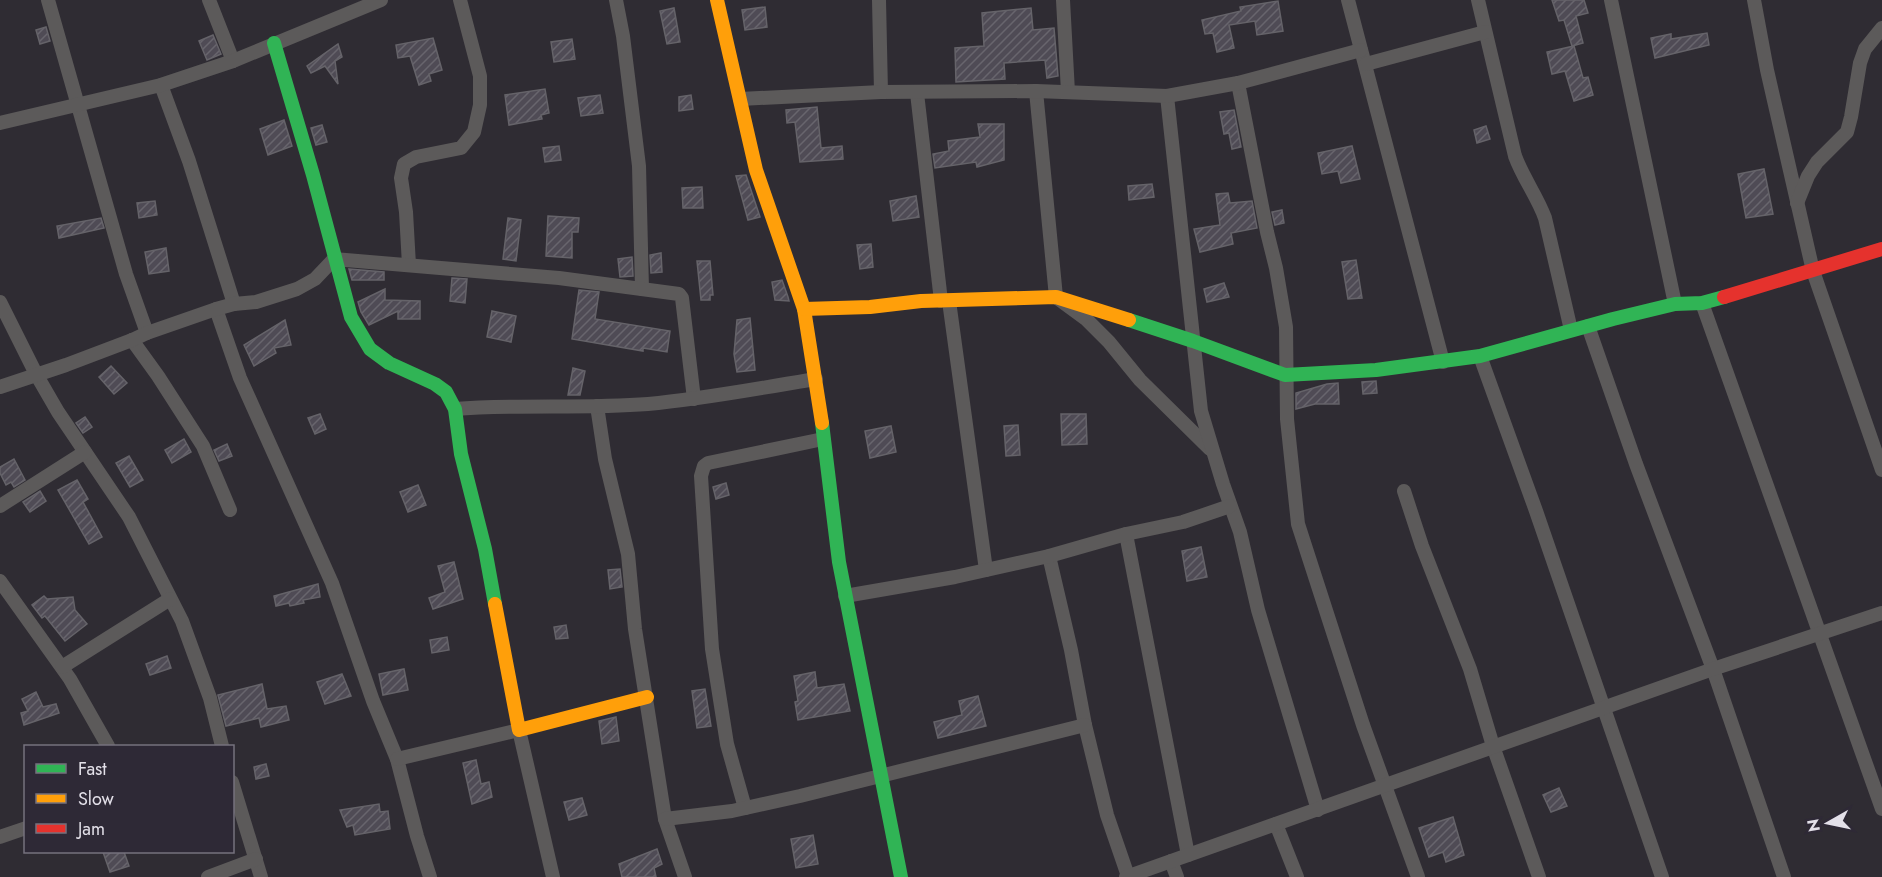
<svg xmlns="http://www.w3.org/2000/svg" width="1882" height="877" viewBox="0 0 1882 877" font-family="Jost,sans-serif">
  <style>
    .building { fill: url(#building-hatch); stroke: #656369; stroke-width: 1.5 }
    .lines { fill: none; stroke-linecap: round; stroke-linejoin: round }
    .street { stroke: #5c5a5a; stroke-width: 14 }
    .fast { stroke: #30b455; stroke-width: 14 }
    .slow { stroke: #ff9f0a; stroke-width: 14 }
    .jam { stroke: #e5322d; stroke-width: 14 }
  </style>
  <defs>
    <pattern id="building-hatch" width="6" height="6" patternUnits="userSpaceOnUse" patternTransform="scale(1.5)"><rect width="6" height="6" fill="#4f4b55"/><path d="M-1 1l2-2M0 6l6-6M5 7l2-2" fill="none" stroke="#68656d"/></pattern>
  </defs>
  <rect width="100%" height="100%" fill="#2f2c33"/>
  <g class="building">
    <path d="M1552,0H1584L1588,13L1576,16L1583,43L1572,46L1564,20L1559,21Z"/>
    <path d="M1278,1L1283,31L1257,35L1255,21L1229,25L1234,48L1217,52L1213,33L1205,34L1202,20L1241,11L1240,7Z"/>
    <path d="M765,7L767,27L745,30L742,10Z"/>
    <path d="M674,8L680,42L667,44L660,11Z"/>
    <path d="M1031,8L1033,30L1054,28L1058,76L1047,78L1045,60L1004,63L1005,79L956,82L955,48L984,46L982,13Z"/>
    <path d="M46,27L50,41L40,44L36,30Z"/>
    <path d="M1707,33L1709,45L1655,58L1651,38L1671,34V39Z"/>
    <path d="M213,35L221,54L207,60L199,41Z"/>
    <path d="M433,38L442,70L429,74L431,81L419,85L410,56L398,58L396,45Z"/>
    <path d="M572,39L575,59L554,62L551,42Z"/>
    <path d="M338,44L342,57L335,61L338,84L325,66L311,73L307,66Z"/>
    <path d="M1574,46L1583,78L1588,77L1593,95L1574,101L1565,71L1552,74L1547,52Z"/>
    <path d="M545,89L549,113L541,115L542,119L509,125L505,95Z"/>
    <path d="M600,95L603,113L581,116L578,98Z"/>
    <path d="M691,95L693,109L679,111V97Z"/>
    <path d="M817,107L821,148L842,146L843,159L800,162L795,122L787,123L786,110Z"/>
    <path d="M1234,110L1241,147L1232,149L1229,133L1224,134L1220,112Z"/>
    <path d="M284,120L292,146L268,155L260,129Z"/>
    <path d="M978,124H1004V160L977,167L976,162L935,168L933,154L949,151L948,141L980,137Z"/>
    <path d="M322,125L327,142L316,145L311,128Z"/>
    <path d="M1486,126L1490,139L1477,143L1474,130Z"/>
    <path d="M559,146L561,160L545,162L543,148Z"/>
    <path d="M1352,146L1360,179L1341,183L1338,171L1322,174L1318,153Z"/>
    <path d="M1764,169L1773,214L1746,218L1738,174Z"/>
    <path d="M746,175L760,217L748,220L736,176Z"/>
    <path d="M1152,184L1154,197L1129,200L1128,186Z"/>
    <path d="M702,187L703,208H683L682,188Z"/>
    <path d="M1228,193L1230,203L1252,201L1257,228L1231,233L1233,244L1200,252L1194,229L1220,225L1216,194Z"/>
    <path d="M916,196L919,217L893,221L890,201Z"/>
    <path d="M155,201L157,215L139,218L137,203Z"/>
    <path d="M1282,210L1284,223L1275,225L1272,212Z"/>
    <path d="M548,216L579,218L578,232H572V258L546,256Z"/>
    <path d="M101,218L104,228L59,238L57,226Z"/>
    <path d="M508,218L521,220L516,261L503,259Z"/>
    <path d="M871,244L873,267L860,269L857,245Z"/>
    <path d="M166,248L169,271L149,274L145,252Z"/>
    <path d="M661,253L662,272L651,273L650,255Z"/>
    <path d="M632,257L633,276L620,277L618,259Z"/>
    <path d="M1356,260L1362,298L1348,299L1342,262Z"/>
    <path d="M697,261H710L713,295H710V300H701Z"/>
    <path d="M349,269L384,272V280H352Z"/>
    <path d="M452,278L467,279L465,303L450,301Z"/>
    <path d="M782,280L788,297L789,301L775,300L772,282Z"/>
    <path d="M1224,283L1229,297L1207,302L1204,289Z"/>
    <path d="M385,289V300L420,301V319H398V311L369,325L361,312L358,302Z"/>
    <path d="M579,290L599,292L595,319L670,331L667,352L643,348V351L572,339Z"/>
    <path d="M492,311L516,316L511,342L487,337Z"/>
    <path d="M750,318L755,370L737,372L734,354L737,320Z"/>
    <path d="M285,320L291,345L274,348L276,353L254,366L244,345Z"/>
    <path d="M111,366L127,383L114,394L99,377Z"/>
    <path d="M573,368L585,371L580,395H568Z"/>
    <path d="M1376,381L1377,393L1363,394L1362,382Z"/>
    <path d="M1338,383L1339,404H1315L1296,409V393L1327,384Z"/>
    <path d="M320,414L326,429L315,434L308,418Z"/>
    <path d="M1061,414H1086L1087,444L1062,445Z"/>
    <path d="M85,417L92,427L83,433L76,423Z"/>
    <path d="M1018,425L1020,455L1006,456L1004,426Z"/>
    <path d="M891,426L896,452L870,458L865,431Z"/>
    <path d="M184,439L191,452L172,463L165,450Z"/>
    <path d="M227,444L232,456L219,461L214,450Z"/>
    <path d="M129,456L143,480L130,487L116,463Z"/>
    <path d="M14,459L25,480L14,487L11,482L6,485L0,473V467Z"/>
    <path d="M77,480L88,499L83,502L102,537L89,544L58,490Z"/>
    <path d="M726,483L729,495L716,499L713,487Z"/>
    <path d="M418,485L426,505L408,512L400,492Z"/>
    <path d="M40,491L46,501L30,512L23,502Z"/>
    <path d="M1201,547L1207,577L1187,581L1182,551Z"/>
    <path d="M454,562L463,599L433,609L429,598L445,592L438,566Z"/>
    <path d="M620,569L622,587L610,589L608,570Z"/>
    <path d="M318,584L320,597L303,600L304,603L290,606L289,603L276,606L274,596Z"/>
    <path d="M44,596L47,599L73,597L75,610L87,624L65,641L45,616L42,618L32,605Z"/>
    <path d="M566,625L568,638L556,639L554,627Z"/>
    <path d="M447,637L449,650L432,653L430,640Z"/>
    <path d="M167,656L171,668L150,675L146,664Z"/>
    <path d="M404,669L408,690L383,695L379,674Z"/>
    <path d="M815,672L817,688L844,684L850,711L798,720L795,702L798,701L794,676Z"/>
    <path d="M342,674L351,696L325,704L317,682Z"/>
    <path d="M262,684L267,709L286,706L289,720L261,727L259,718L226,726L218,695Z"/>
    <path d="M705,689L711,726L697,728L692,691Z"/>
    <path d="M36,692L43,707L56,704L59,713L24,725L21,713L28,711L22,699Z"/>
    <path d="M978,696L986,726L938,738L934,722L962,715L959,701Z"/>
    <path d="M616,717L619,741L602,744L599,721Z"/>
    <path d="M476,760L481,784L489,782L492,797L472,804L463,763Z"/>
    <path d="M266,764L269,776L256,779L254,767Z"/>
    <path d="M1559,788L1567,806L1551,812L1543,795Z"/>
    <path d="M582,798L587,815L569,820L564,802Z"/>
    <path d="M379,804L380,812L388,811L390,829L355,835L353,825L347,827L340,810Z"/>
    <path d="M1453,817L1464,855L1446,862L1443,852L1429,857L1419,828Z"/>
    <path d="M813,835L818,864L796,868L791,839Z"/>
    <path d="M657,849L662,864L654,868L656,877H622L619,864Z"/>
    <path d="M103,852H124L129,866L110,872Z"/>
  </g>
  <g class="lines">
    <g class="street">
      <path d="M48,0L126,274L147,333"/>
      <path d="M209,0L233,61"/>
      <path d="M616,0L623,36L639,166L642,289"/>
      <path d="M879,0L881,92"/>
      <path d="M1063,0L1068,92"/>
      <path d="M1348,0L1443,362"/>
      <path d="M1478,0L1515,156C1523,178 1537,196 1545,218L1571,330"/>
      <path d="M1611,0L1675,304"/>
      <path d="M1754,0L1767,70L1813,271L1882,470"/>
      <path d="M1366,64L1485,32"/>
      <path d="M1238,83L1267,232L1276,268L1286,327L1287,419L1298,524L1363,725L1418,877"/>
      <path d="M161,85L189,161L234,304"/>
      <path d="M1036,91L1056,297L1086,319L1109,342L1140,380L1210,449"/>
      <path d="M917,93L941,301"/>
      <path d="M1167,96L1201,411L1223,484L1240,532L1258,610L1318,810"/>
      <path d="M740,99L881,92L1036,91L1167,96L1238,83L1361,50"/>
      <path d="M0,123L161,85L233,61L381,0"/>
      <path d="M1797,203L1808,176L1817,162L1847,132L1851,117L1860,63L1865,49L1882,28"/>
      <path d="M409,265L406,212L401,178L404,164L416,157L461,148L474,132L480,105V76L460,0"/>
      <path d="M949,301L986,570"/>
      <path d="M0,302L36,374L58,412L129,517L182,621L210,698L222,746"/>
      <path d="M1702,303L1882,809"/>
      <path d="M216,309L240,378L332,583L373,701L397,759L417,836L430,877"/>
      <path d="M1588,326L1636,464L1713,669L1784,877"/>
      <path d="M132,340L158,376L203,446L230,510"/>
      <path d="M1480,356L1536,511L1662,877"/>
      <path d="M0,387L66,365L132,340L147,333L216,309L234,304L256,302L297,289L315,279L334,259L559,278L679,294L682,298L694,399"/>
      <path d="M597,406L605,459L628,554L635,629L665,819L685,877"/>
      <path d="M455,409C519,404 583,409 648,404C704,399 760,388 816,379"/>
      <path d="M1404,491L1422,546L1470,669L1493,746L1539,877"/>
      <path d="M0,506L85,452"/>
      <path d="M1126,534L1188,855"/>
      <path d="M1049,556L1071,650L1085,725L1107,815L1128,876"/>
      <path d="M0,581L70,679L108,746"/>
      <path d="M845,596L955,577L1049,556L1126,534L1183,522L1230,506"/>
      <path d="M62,667L170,599"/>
      <path d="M397,759L519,730L553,877"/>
      <path d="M232,782L261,877"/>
      <path d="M745,808L727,744L712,649L701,476L704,466L708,463L823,439"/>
      <path d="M665,819L732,811L800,796L1085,725"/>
      <path d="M1276,824L1297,877"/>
      <path d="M0,837L26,828"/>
      <path d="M1171,861L1177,877"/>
      <path d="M208,877L256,859"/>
      <path d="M1126,877L1713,669L1882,613"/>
    </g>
    <g class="fast">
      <path d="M274,43L313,175L351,317L370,349L389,363L435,384L446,392L455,409L461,454L485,549L495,604"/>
      <path d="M1129,320L1193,341L1285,375L1376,370L1480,356L1613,319L1675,304L1702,303L1724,297"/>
      <path d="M822,423L839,562L901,877"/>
    </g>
    <g class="slow">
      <path d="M717,0L756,170L804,309L822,423"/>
      <path d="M804,309L870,307L921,301L1056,297L1129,320"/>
      <path d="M495,604L519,730L647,697"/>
    </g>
    <path class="jam" d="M1724,297L1882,249"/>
  </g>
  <rect x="24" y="745" width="210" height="108" fill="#2e2936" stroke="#76727e" stroke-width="1.5"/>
  <rect x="36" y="764" width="30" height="9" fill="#30b455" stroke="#76727e" stroke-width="1.5"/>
  <text x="78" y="775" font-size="18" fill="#e3e0e9">Fast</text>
  <rect x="36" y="794" width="30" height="9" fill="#ff9f0a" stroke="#76727e" stroke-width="1.5"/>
  <text x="78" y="805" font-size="18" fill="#e3e0e9">Slow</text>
  <rect x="36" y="824" width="30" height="9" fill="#e5322d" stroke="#76727e" stroke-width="1.5"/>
  <text x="78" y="835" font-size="18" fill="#e3e0e9">Jam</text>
  <g transform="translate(1828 823) rotate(261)" stroke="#2e2936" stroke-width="4.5" paint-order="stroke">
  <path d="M0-4.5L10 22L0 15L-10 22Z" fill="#e3e0e9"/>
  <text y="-9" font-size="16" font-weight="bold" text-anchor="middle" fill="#e3e0e9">N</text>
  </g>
</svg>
